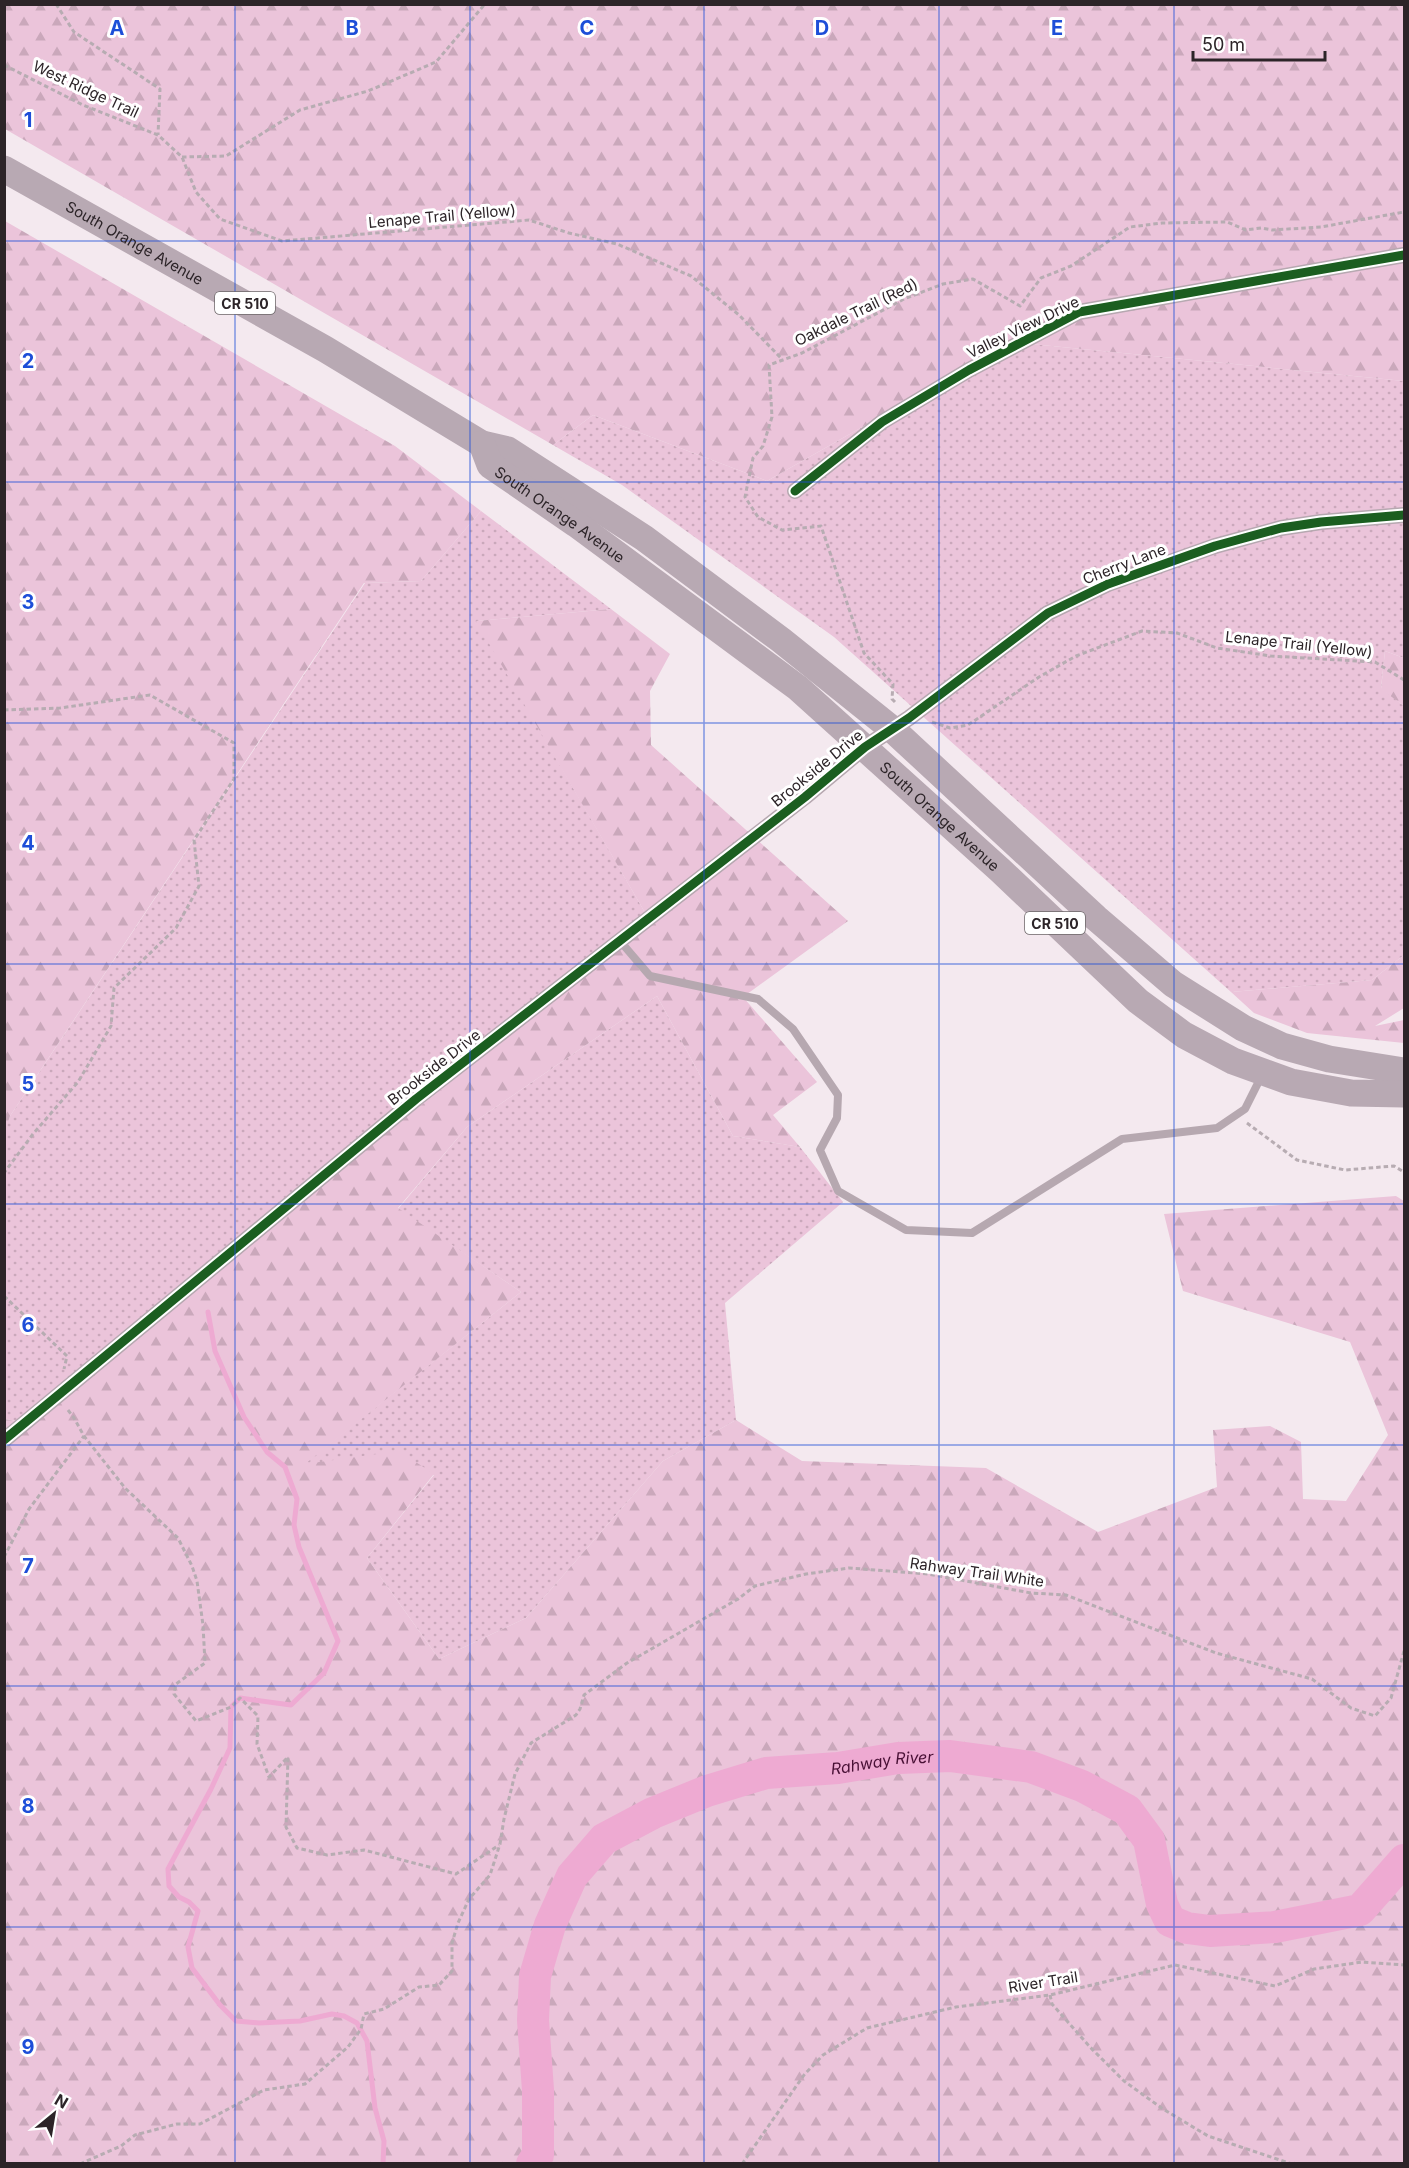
<svg xmlns="http://www.w3.org/2000/svg" width="1409" height="2168" viewBox="0 0 1409 2168" font-family="Inter,sans-serif">
  <style>
    .grass { fill: url(#grass-dots) }
    .forest { fill: url(#forest-firs) }
    .lines { fill: none; stroke-linecap: round; stroke-linejoin: round }
    .stream { stroke: #eeaad2; stroke-width: 5 }
    .river { stroke: #eeaad2; stroke-width: 32 }
    .path { stroke: #b7acb2; stroke-width: 3; stroke-dasharray: 4.5 3; stroke-linecap: butt }
    .lane { stroke: #b6a8b0; stroke-width: 8 }
    .street { stroke: #b6a8b0; stroke-width: 16 }
    .primary { stroke: #b8a9b3; stroke-width: 27 }
    .cycleway-casing { stroke: #fff; stroke-width: 13 }
    .cycleway { stroke: #1b5e20; stroke-width: 9 }
    .grid { fill: none; stroke: #1d4ed8; stroke-width: 1.5; stroke-opacity: 0.55 }
    .labels { text-anchor: middle; dominant-baseline: central; stroke-width: 6; stroke-linejoin: round; paint-order: stroke }
    .shield { fill: #fff; stroke: #6b6668; stroke-width: 1.5 }
    .shield-label { font-size: 14px; font-weight: bold; fill: #2c2428 }
    .street-label { font-size: 15px; fill: #2c2428; stroke: #fff }
    .water-label { font-size: 16px; font-style: italic; fill: #481035; stroke: #fff }
    .grid-label { font-size: 20px; text-anchor: middle; font-weight: bold; fill: #1d4ed8; stroke: #fff; stroke-width: 6; stroke-linejoin: round; paint-order: stroke }
  </style>
  <defs>
    <pattern id="grass-dots" width="8" height="8" patternUnits="userSpaceOnUse" patternTransform="scale(1.5)"><rect width="8" height="8" fill="#ebc4da"/><path d="M2 2h.1M6 6h.1" fill="none" stroke="#caa8bb" stroke-width="1.8" stroke-linecap="round"/></pattern>
    <pattern id="forest-firs" width="22" height="20" patternUnits="userSpaceOnUse" patternTransform="scale(1.5)"><rect width="22" height="20" fill="#ebc4da"/><path d="M5 1l3.5 6h-7zM16 11l3.5 6h-7z" fill="#caa8bb"/></pattern>
  </defs>
  <rect width="100%" height="100%" fill="#f4e9ef"/>
  <g class="grass">
    <path d="M1012,342L1404,381V658L1385,651L1381,688L1404,706V955L1372,980L1231,992L834,637L622,485L553,445L593,415L767,481Z"/>
    <path d="M481,511L611,609L477,621L651,923L21,1422L5,1419L4,1131L10,1116L365,583L421,581Z"/>
    <path d="M657,996L733,1136L800,1147L843,1202L725,1303L736,1420L663,1461L526,1618L439,1659L367,1558L434,1475L304,1464L521,1292L398,1209L467,1127Z"/>
  </g>
  <g class="forest">
    <path d="M5,5H1404V381L1012,342L767,481L593,415L553,445L5,129Z"/>
    <path d="M5,221L395,446L481,511L421,581L364,583L10,1116L5,1131Z"/>
    <path d="M611,609L670,654L650,691L651,745L848,921L743,997L817,1082L773,1115L800,1147L733,1136L657,996L467,1127L398,1208L521,1292L305,1464L399,1451L434,1474L367,1558L439,1659L526,1618L663,1461L736,1420L802,1461L986,1468L1098,1532L1217,1487L1213,1430L1270,1426L1301,1442L1303,1499L1346,1501L1388,1435L1350,1342L1183,1291L1164,1214L1396,1196L1404,1201V2163H5L4,1419L21,1422L651,923L476,621Z"/>
    <path d="M1385,651L1404,658V706L1381,689Z"/>
    <path d="M1404,955V1008L1375,1026L1404,1020V1043L1307,1033L1254,1013L1231,992L1372,980Z"/>
  </g>
  <g class="lines">
    <path class="stream" d="M208,1312L215,1351L244,1417L267,1452L285,1467L297,1499L294,1525L299,1547L338,1641L324,1673L291,1705L240,1698L231,1707L230,1748L211,1789L168,1869L169,1886L179,1897L189,1902L198,1911L188,1947L192,1968L220,2005L236,2021L259,2023L300,2021L332,2014L344,2016L357,2023L367,2041L375,2108L384,2141L383,2164"/>
    <path class="river" id="s1" d="M532,2164L538,2155V2090L533,2020L535,1976L550,1925L572,1876L604,1839L653,1813L707,1791L766,1773L838,1768L898,1758L950,1756L1031,1767L1082,1786L1127,1810L1149,1840L1162,1904L1170,1921L1187,1928L1210,1931L1275,1927L1360,1910L1404,1860"/>
    <g class="path">
      <path d="M56,4L74,32L160,89L158,135"/>
      <path d="M4,65L83,105L158,135L182,157L196,192L220,219L282,241L529,220L569,233L617,244L691,276L739,315L782,359"/>
      <path d="M182,157L226,156L300,110L368,91L436,62L485,4"/>
      <path d="M895,702L892,699L893,684L864,653L821,526L782,530L758,517L745,497L753,458L763,446L772,417L769,365L802,353L904,299L943,284L973,279L1020,306L1041,278L1071,266L1130,227L1162,223L1227,222L1246,230L1261,228L1272,230L1321,227L1404,212"/>
      <path d="M4,710L60,708L150,695L234,743V779L194,840L199,886L176,928L114,988L111,1026L78,1082L33,1134L4,1173"/>
      <path d="M932,722L950,728L968,725L1039,677L1076,656L1142,631L1177,633L1217,648L1271,656L1375,662L1404,680"/>
      <path d="M1247,1123L1297,1160L1345,1170L1394,1166L1404,1172"/>
      <path d="M4,1296L67,1356L64,1369"/>
      <path d="M68,1410L74,1418L84,1436L125,1488L178,1538L192,1566L197,1581L203,1625L205,1663L176,1684L174,1694L196,1721L231,1707L240,1698L258,1716L257,1744L269,1777L288,1757L286,1827L297,1848L327,1855L364,1850L456,1874L499,1845"/>
      <path d="M4,1557L29,1509L84,1436"/>
      <path d="M1050,1995L1052,2004L1090,2047L1124,2081L1163,2109L1208,2136L1292,2164"/>
      <path d="M80,2164L121,2146L135,2135L177,2124H200L264,2090L305,2084L348,2047L361,2029L364,2014L384,2009L419,1987L439,1985L452,1971V1943L458,1923L469,1899L490,1875L500,1844L504,1819L515,1774L531,1743L576,1715L580,1709L584,1695L627,1663L738,1599L755,1586L806,1574L849,1568L928,1574L1031,1593L1066,1595L1216,1653L1312,1679L1351,1708L1375,1716L1391,1698L1404,1651"/>
      <path d="M742,2164L804,2075L823,2055L867,2028L956,2007L1050,1995L1175,1965L1275,1986L1314,1969L1362,1962L1404,1965"/>
    </g>
    <path class="lane" d="M620,941L650,976L758,999L793,1029L838,1095L837,1118L820,1150L838,1191L906,1230L972,1233L1122,1139L1217,1128L1245,1109L1262,1075"/>
    <g class="street">
      <path d="M795,491L882,422L969,370L1079,312L1404,255"/>
      <path d="M4,1440L416,1099L805,797L865,747L909,718L1048,613L1108,584L1215,546L1281,528L1321,522L1404,515"/>
    </g>
    <g class="primary">
      <path id="s2" d="M4,169L325,349L482,444L508,450L644,538L781,640L892,729L1096,918L1173,984L1243,1028L1282,1046L1329,1059L1404,1071"/>
      <path id="s3" d="M482,444L490,465L576,524L798,688L1000,870L1138,1001L1184,1035L1233,1061L1291,1082L1351,1093L1404,1094"/>
    </g>
    <g class="cycleway-casing">
      <g id="cycleway">
        <path d="M795,491L882,422L969,370L1079,312L1404,255"/>
        <path d="M4,1440L416,1099L805,797L865,747L909,718L1048,613L1108,584L1215,546L1281,528L1321,522L1404,515"/>
      </g>
    </g>
    <use href="#cycleway" class="cycleway"/>
  </g>
  <path class="grid" d="M235,4V2164M470,4V2164M704,4V2164M939,4V2164M1174,4V2164M4,241H1404M4,482H1404M4,723H1404M4,964H1404M4,1204H1404M4,1445H1404M4,1686H1404M4,1927H1404"/>
  <g class="labels">
    <g class="shield">
      <rect x="215" y="292" width="60" height="22" rx="4.5"/>
      <rect x="1025" y="912" width="60" height="22" rx="4.5"/>
    </g>
    <g class="shield-label">
      <text x="245" y="303">CR 510</text>
      <text x="1055" y="923">CR 510</text>
    </g>
    <g class="street-label">
      <text transform="translate(86 89) rotate(25)">West Ridge Trail</text>
      <text transform="translate(442 216) rotate(-5)">Lenape Trail (Yellow)</text>
      <text stroke="none"><textPath href="#s2" startOffset="150">South Orange Avenue</textPath></text>
      <text transform="translate(856 312) rotate(-26)">Oakdale Trail (Red)</text>
      <text transform="translate(1023 327) rotate(-26)">Valley View Drive</text>
      <text stroke="none"><textPath href="#s3" startOffset="108">South Orange Avenue</textPath></text>
      <text transform="translate(1124 564) rotate(-21)">Cherry Lane</text>
      <text transform="translate(1299 644) rotate(6)">Lenape Trail (Yellow)</text>
      <text transform="translate(817 768) rotate(-39)">Brookside Drive</text>
      <text stroke="none"><textPath href="#s3" startOffset="594">South Orange Avenue</textPath></text>
      <text transform="translate(434 1067) rotate(-38)">Brookside Drive</text>
      <text transform="translate(977 1572) rotate(8)">Rahway Trail White</text>
      <text transform="translate(1043 1982) rotate(-9)">River Trail</text>
    </g>
    <g class="water-label">
      <text stroke="none"><textPath href="#s1" startOffset="638">Rahway River</textPath></text>
    </g>
  </g>
  <g class="grid-label">
    <text x="117" y="35">A</text>
    <text x="352" y="35">B</text>
    <text x="587" y="35">C</text>
    <text x="822" y="35">D</text>
    <text x="1057" y="35">E</text>
    <text x="28" y="127">1</text>
    <text x="28" y="368">2</text>
    <text x="28" y="609">3</text>
    <text x="28" y="850">4</text>
    <text x="28" y="1091">5</text>
    <text x="28" y="1332">6</text>
    <text x="28" y="1573">7</text>
    <text x="28" y="1813">8</text>
    <text x="28" y="2054">9</text>
  </g>
  <rect width="1409" height="2168" fill="none" stroke="#2c2428" stroke-width="12"/>
  <g transform="translate(54 2114) rotate(30)" stroke="#ffffff" stroke-width="4.5" paint-order="stroke">
  <path d="M0-4.5L10 22L0 15L-10 22Z" fill="#2c2428"/>
  <text y="-9" font-size="16" font-weight="bold" text-anchor="middle" fill="#2c2428">N</text>
  </g>
  <path d="M1193 51v9h132v-9" fill="none" stroke="#2c2428" stroke-width="3"/>
  <text x="1202" y="51" font-size="18" fill="#2c2428" stroke="#ffffff" stroke-width="4.5" paint-order="stroke">50 m</text>
</svg>
